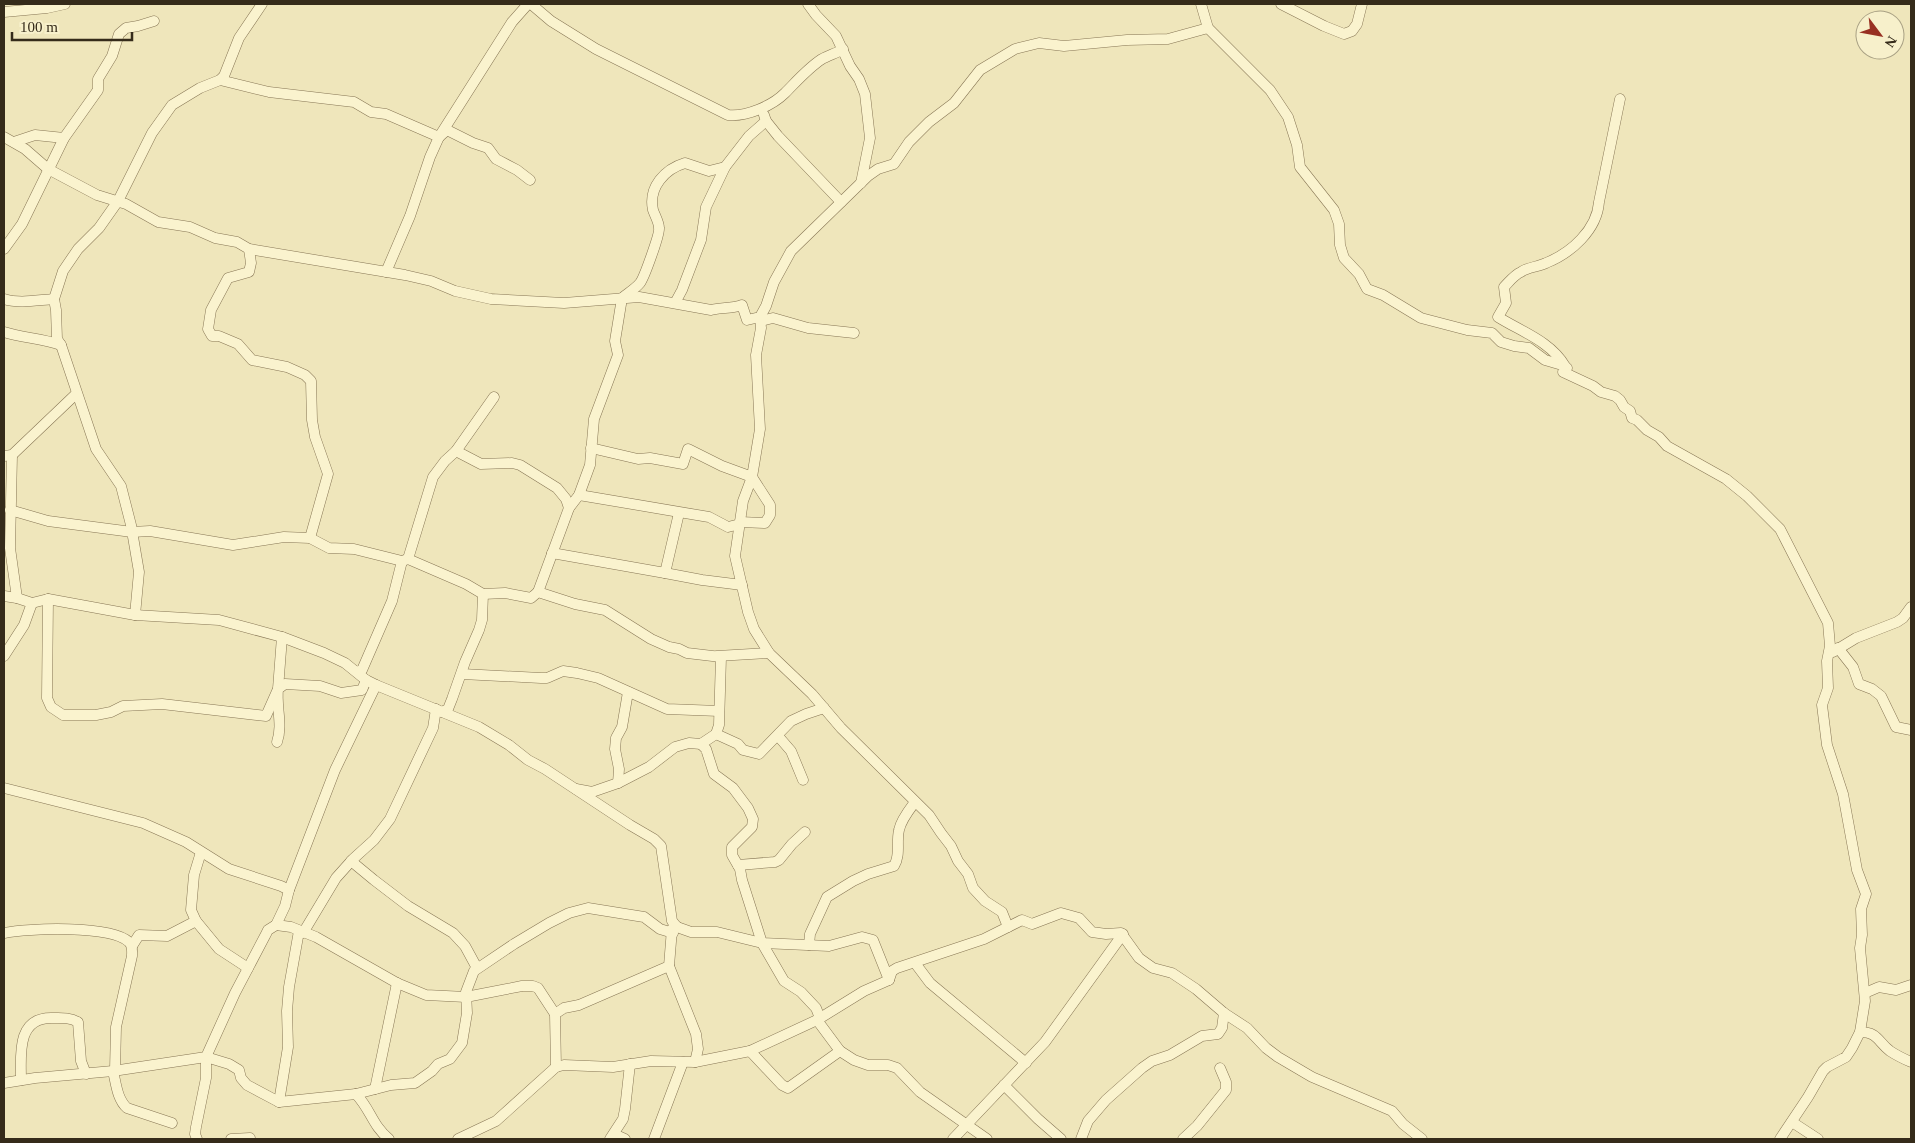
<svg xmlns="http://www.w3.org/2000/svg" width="1915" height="1143" viewBox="0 0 1915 1143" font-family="Georgia,serif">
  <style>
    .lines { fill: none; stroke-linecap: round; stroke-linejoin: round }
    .street-casing { stroke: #877655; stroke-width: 11 }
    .street { stroke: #faf3ce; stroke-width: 10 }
  </style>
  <rect width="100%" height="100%" fill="#efe6bb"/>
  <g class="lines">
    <g class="street-casing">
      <g id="street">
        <path d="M531,4L551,21L596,49L728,115C746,117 772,106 785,93C796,82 808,68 822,59C829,55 837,53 843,49"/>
        <path d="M808,4L816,15L836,36L850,66L859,79L865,94L870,138L861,183"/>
        <path d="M1201,4L1208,28L1270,90L1288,117L1297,145L1300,167L1334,210L1339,224L1340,245L1344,258L1359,274L1367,289L1383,295L1421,318L1467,330L1492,333L1501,342L1514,346L1529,348L1545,360L1562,365L1567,368L1563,372L1593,386L1601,392L1615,396L1620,400L1624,407L1630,411L1632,418L1637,420L1647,430L1659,437L1667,446L1726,479L1747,496L1780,529L1828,623L1830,646L1827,661L1828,688L1822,705L1827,745L1843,794L1857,870L1866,894L1861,909L1862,935L1860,948L1865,1001L1860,1032L1852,1048L1846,1057L1827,1067L1823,1071L1808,1097L1780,1139"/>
        <path d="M1281,4L1324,26L1344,34L1352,31L1357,24L1362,4"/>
        <path d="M4,12L47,8L65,4"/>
        <path d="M220,80L269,92L354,102L371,112L386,114L439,137L447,130L473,143L488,148L496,159L517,170L530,180"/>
        <path d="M764,115L766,121L778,136L841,202"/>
        <path d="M4,137L25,149L48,169L97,195L126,204L158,222L190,227L215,238L237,242L249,249L405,275L431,281L455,291L491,299L564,303L639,297L711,310C722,307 731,309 742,305L747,320L760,317L766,306L774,282L791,251L868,176L878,169L894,164L909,142L929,122L954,103L980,70L1015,49L1039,43L1064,46L1127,40L1168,39L1208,28"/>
        <path d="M14,142L35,135L64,138"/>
        <path d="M4,249L22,224L64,138L98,90V79L112,56L119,34L126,28L138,26L154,21"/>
        <path d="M249,249L251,263L249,272L228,278L211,310L208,329L212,336H219L238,344L252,360L287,367L305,375L311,381L312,420L315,437L328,474L310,538"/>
        <path d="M386,272L410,216L430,157L439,137L512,22L528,4"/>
        <path d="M4,299C19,304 38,300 54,299"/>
        <path d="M675,303L682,290L701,240L706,207L725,167"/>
        <path d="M760,317L761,328L756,355L760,429L752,477L743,501L735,556L748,612L754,629L769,653L812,694L841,728L929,815L941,833L951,846L958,861L968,874L973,888L985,901L1002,912L1008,927"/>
        <path d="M761,321L773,318L808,328L854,333"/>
        <path d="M4,332C22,338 42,338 61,345"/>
        <path d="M1565,366C1550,341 1522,332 1498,317L1506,303L1504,287C1509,282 1514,275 1521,272C1528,267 1538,267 1546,263C1571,253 1597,230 1599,202L1620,99"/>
        <path d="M591,448L638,459L650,458L683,464L688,449L722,466L752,477L770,505V515L765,523L740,522"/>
        <path d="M456,451L481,464L512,463L520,465L557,488L566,499L569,508"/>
        <path d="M12,455L10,548L17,598"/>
        <path d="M4,456L12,455L76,394"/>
        <path d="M579,495L697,515L709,517L728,527L740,524"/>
        <path d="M10,510L48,521L132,532L150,531L233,545L284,537L310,538L329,548L354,549L402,561L408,559L466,584L483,594L505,593L531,598L538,592L575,604L605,610L651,639L669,647L679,649L687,653L721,657L719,725L716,734L701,744L689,743L675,747L649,767L618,783L592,792L576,789"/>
        <path d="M552,553L665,573L679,513"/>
        <path d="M408,559L433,477L445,461L456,451L494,397"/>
        <path d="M665,573L702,580L742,585"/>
        <path d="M538,592L569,508L579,495L590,465L594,419L618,355L615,341L622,298C628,293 635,289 640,283C644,278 660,234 659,228C659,222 655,216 653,210C648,187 665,169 685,163L709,171L725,167L749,136L766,121"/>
        <path d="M4,596L17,598L32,603L48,599L135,615L219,620L282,637L324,653L345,663L366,680L376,685L479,727L509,745L528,760L545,769L630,825L654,839L661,846L672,921L677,927L672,929L669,966L579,1005L564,1008L555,1014"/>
        <path d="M48,599L47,698L51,707L63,715H96L111,712L123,706L162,704L266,716L278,689L282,637"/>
        <path d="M135,615L139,572L131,525L121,486L96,449L61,345L57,339L56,310L54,299L63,271L78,249L99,228L118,201L152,133L172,105L200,88L220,80L224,76L239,38L262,4"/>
        <path d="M1838,648L1853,667L1859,684L1872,689L1881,696L1896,727L1911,730"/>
        <path d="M1833,652L1856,638L1897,622L1903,618L1911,607"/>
        <path d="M4,656L24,625L32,603"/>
        <path d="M717,656L769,653"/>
        <path d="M357,672L362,670L392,601L402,561"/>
        <path d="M462,674L541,678H547L563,671L577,673L598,678L667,709L719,711"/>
        <path d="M442,712L448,709L452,699L465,662L479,630L482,620L483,594"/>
        <path d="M716,734L738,744L743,750L759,754L791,721L806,714L824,708"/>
        <path d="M778,736L791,751L803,780"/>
        <path d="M277,742C283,725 276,707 278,689L285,684L320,686L341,693L362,690L366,680"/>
        <path d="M701,744L706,749L714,774L733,788L748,808L753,819L752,827L732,847V855L740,869L742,880L762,943L784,981L801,992L816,1008L820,1018"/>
        <path d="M618,783L619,769L615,749L616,738L622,727L628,692"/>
        <path d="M4,788L143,823L186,842L229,869L281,886L289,890"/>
        <path d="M201,852L194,875L191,910L196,921L219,949L248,968"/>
        <path d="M351,861L374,880L408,906L453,933L465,946L477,968"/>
        <path d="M738,865L775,862L779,860L792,844L805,832"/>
        <path d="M276,925L285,906L289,890L335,770L376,685"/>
        <path d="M677,927L691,932H717L762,943L829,946L862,937L873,940L889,980"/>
        <path d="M4,933C28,928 111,925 129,942C133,946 132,951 132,956L116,1027L115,1070"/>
        <path d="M303,933L336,878L353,859L374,840L390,819L433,728L436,709"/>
        <path d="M809,945L810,934L827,897L853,881L868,874L894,866C901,854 896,843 899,830C901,820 909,810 915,802"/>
        <path d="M132,946L139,935L167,936L196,921"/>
        <path d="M915,963L930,983L1026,1063"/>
        <path d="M669,966L696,1034L698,1049L695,1062"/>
        <path d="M1865,993L1879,987L1896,990L1911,985"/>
        <path d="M817,1020L840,1051L854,1060L868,1065H888L897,1068L920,1092L987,1139"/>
        <path d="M1860,1032C1878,1032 1878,1042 1890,1051C1896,1055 1904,1059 1911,1062"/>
        <path d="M750,1051L782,1085L788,1088L840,1051"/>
        <path d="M113,1071C116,1083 117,1099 127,1108L172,1123"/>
        <path d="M21,1080C21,1056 16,1018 51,1018C61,1018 69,1017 78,1022L81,1061L86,1074"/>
        <path d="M4,1083L35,1078L113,1071L206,1057L235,993L266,934L268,930L276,925L291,927L316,937L397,983L426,995L466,997L522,986H533L538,988L555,1014L556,1067"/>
        <path d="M1004,1085L1038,1119L1061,1139"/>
        <path d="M375,1089L397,983"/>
        <path d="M356,1094C371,1110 372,1125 389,1139"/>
        <path d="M279,1102L288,1047L287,1011L289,987L299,931"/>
        <path d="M1792,1122L1818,1139"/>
        <path d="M614,1134L625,1139"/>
        <path d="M197,1139L195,1134L196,1127L206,1078V1057L229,1064L239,1070L241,1078L247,1085L279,1102L356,1094L391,1085L415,1083L432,1071L438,1064L450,1059L462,1043L467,1013L466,992L474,971L514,944L549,923L569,913L588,908L644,917L660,929L673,933"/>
        <path d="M231,1139L250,1138"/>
        <path d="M458,1139L496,1121L556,1067L564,1065L613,1067L651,1061L695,1062L750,1051L817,1020L864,991L889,980L892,971L897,968L984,939L1022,920L1032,924L1061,913L1079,918L1092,932L1106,934L1121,933L1139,958L1153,968L1172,973L1196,989L1224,1013L1247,1028L1266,1048L1278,1057L1312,1077L1392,1111L1403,1124L1422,1139"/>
        <path d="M610,1139L623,1119L625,1109L630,1064"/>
        <path d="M654,1139L683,1062"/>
        <path d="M953,1139L1045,1042L1123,934"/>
        <path d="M1081,1139L1088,1121L1106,1100L1142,1068L1152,1061L1170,1055L1202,1036L1218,1034L1222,1028L1224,1013"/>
        <path d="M1183,1139L1197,1126L1226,1090V1082L1220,1068"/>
      </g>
    </g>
    <use href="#street" class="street"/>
  </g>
  <rect width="1915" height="1143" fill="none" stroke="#352b1a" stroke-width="10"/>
  <g transform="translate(1880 35) rotate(122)"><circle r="24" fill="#f7f0cb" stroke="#a9a184"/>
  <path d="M0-4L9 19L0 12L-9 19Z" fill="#983022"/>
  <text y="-8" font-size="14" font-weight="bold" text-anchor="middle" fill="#352b1a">N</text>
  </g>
  <path d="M12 32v8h120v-8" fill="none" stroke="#352b1a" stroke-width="2.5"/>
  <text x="20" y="32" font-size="15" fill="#352b1a" stroke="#f7f0cb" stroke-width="4" paint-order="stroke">100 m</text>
</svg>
